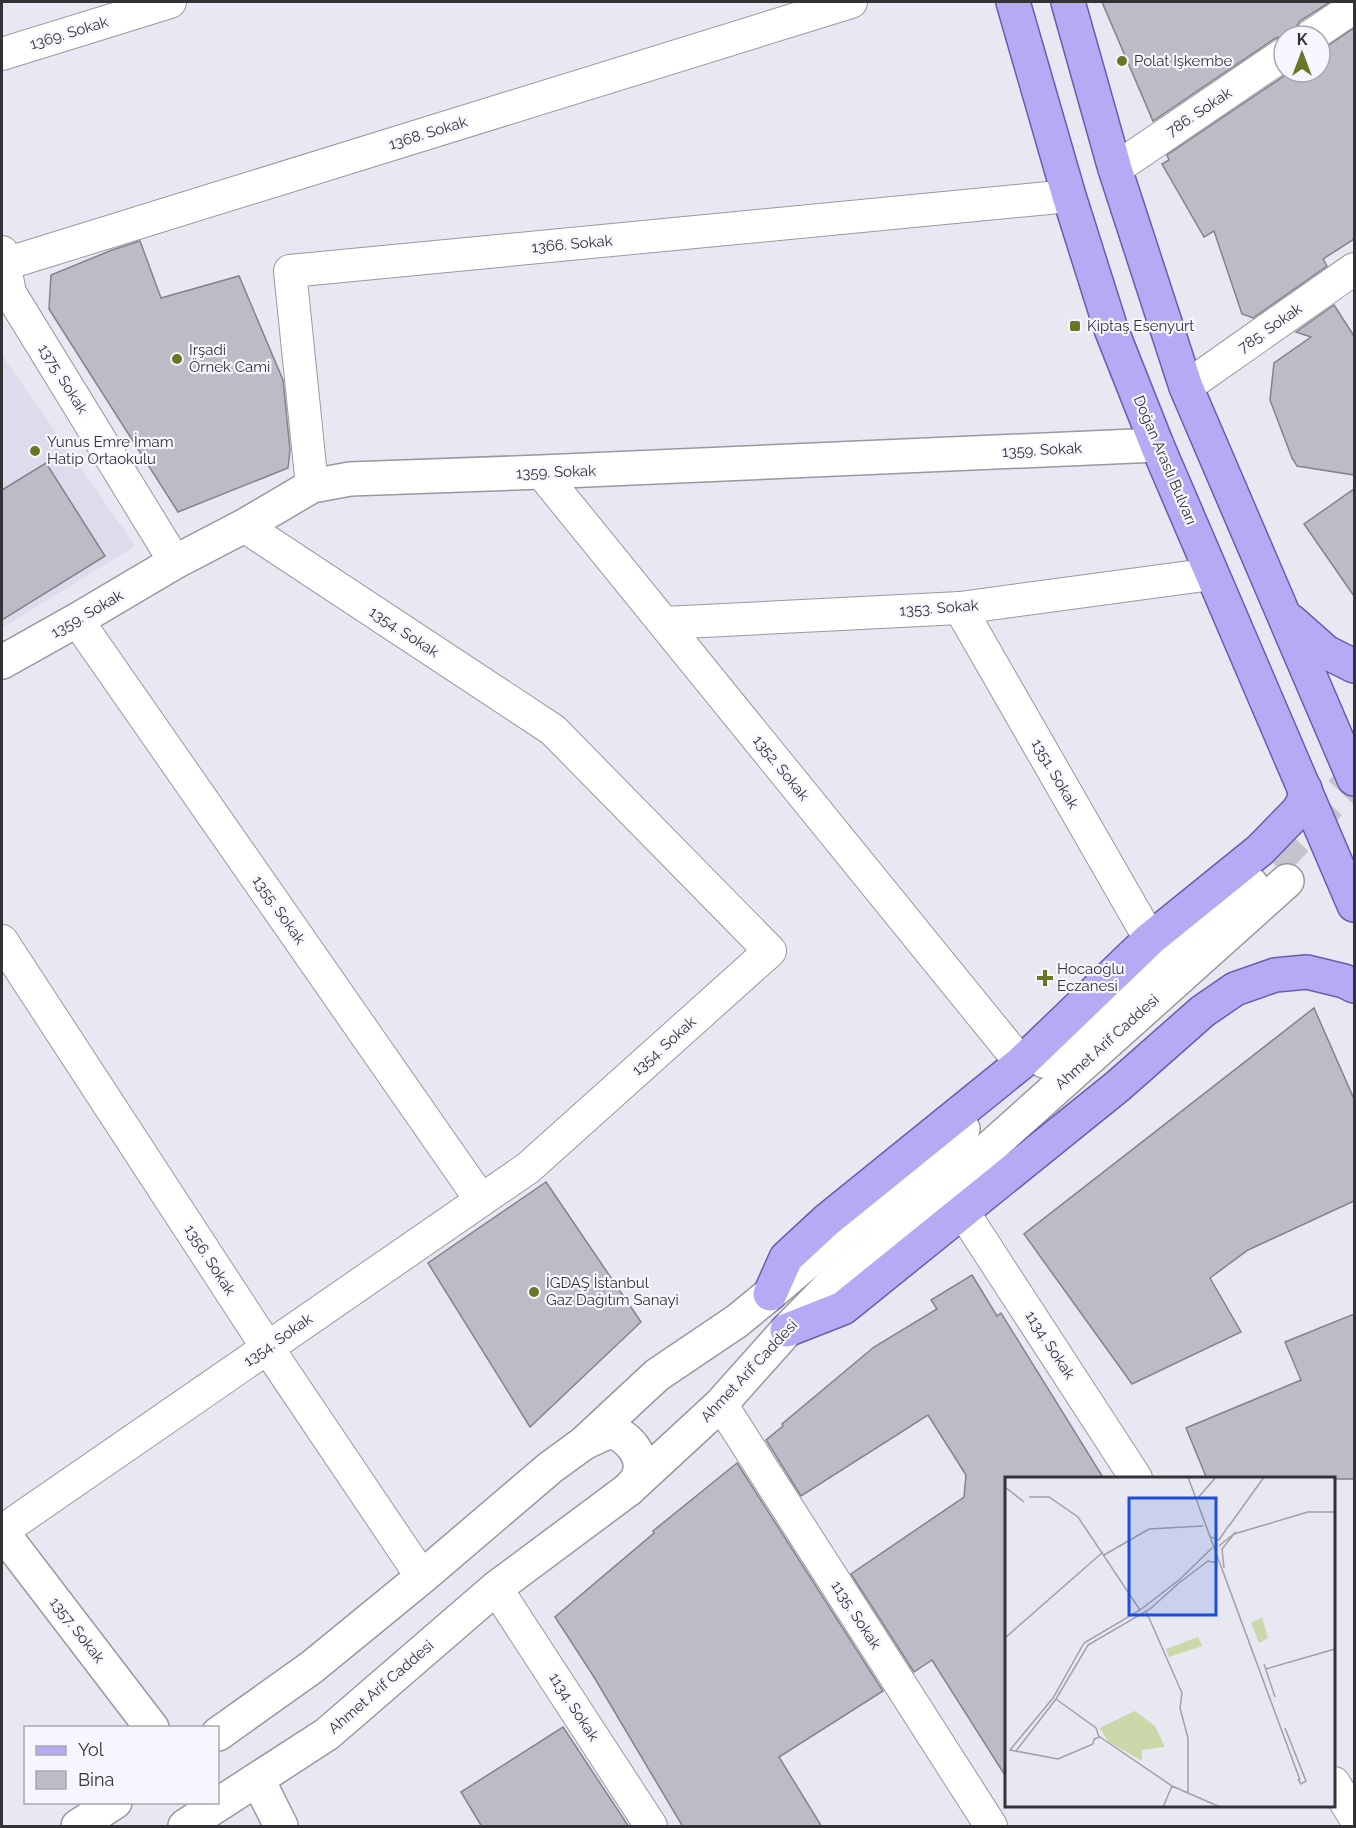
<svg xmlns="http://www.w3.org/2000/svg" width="1356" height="1828" viewBox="0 0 1356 1828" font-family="Raleway,sans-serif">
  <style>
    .built { fill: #dcdcec }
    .building { fill: #bdbcc6; stroke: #83838c; stroke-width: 1.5 }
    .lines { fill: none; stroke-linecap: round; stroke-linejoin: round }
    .secondary-tunnel { stroke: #c4c4cd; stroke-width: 33; stroke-dasharray: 33 16; stroke-linecap: butt }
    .street-casing { stroke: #9898a1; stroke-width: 34 }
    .secondary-casing { stroke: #9898a1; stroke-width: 36 }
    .primary-casing { stroke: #6a5cae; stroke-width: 36 }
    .street { stroke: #fff; stroke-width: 32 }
    .secondary { stroke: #fff; stroke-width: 33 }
    .primary { stroke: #b7aaf5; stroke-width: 33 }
    .poi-dot { fill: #677725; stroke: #f6f6fe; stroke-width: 2 }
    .labels { text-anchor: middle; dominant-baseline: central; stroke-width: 4.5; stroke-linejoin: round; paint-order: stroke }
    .street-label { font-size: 15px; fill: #333337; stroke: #f6f6fe }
    .poi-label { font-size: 15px; fill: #333337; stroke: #f6f6fe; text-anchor: start }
    .inset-road { fill: none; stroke: #a0a0a7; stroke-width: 1.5 }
    .view { fill: #1d4ed8; fill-opacity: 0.15; stroke: #1d4ed8; stroke-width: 3 }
    .inset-edge { fill: none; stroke: #333337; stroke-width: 3 }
  </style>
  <rect width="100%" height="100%" fill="#e8e8f2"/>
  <path class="built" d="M2,355L135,546L2,628Z"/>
  <g class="building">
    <path d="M1102,2H1330L1300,21L1295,28L1293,36H1282L1274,39L1153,121Z"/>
    <path d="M1354,28V239L1323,259L1327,266L1253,318L1242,314L1214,231L1204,237L1162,164L1169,160L1167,155L1290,72H1320V51Z"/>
    <path d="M140,241L161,298L239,276L283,380L290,450L288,468L178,512L49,309L51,275L112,250Z"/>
    <path d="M1334,305L1354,336V475L1297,466L1292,458L1270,400L1274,363L1311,337L1296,332Z"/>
    <path d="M46,463L105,556L2,620V490Z"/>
    <path d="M1354,489V596L1304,524Z"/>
    <path d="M1314,1008L1354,1099V1201L1248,1250L1210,1278L1241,1332L1132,1384L1024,1234Z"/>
    <path d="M546,1182L641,1322L530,1427L428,1263Z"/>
    <path d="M972,1275L997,1316L1001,1313L1104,1479H1006V1777L932,1660L914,1672L851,1574L964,1497L966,1475L928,1415L801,1496L766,1440L783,1426L782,1424L874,1347L937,1309L931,1300Z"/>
    <path d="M1354,1314V1479H1207L1186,1428L1301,1380L1285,1342Z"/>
    <path d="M737,1463L883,1691L779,1757L822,1827H683L594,1677L555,1617L654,1533L653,1531Z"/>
    <path d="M563,1727L629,1827H482L461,1792Z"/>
  </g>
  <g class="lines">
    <path class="secondary-tunnel" d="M1274,864L1354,778"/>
    <g class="street-casing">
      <g id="street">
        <path d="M1311,36L1354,7"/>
        <path d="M2,54L170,2"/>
        <path d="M1115,169L1284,54"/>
        <path d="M2,252L10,293L175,562"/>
        <path d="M5,264L851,2"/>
        <path d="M1186,387L1354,269"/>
        <path d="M541,472L1021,1063"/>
        <path d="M312,486L290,271L1069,196"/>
        <path d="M960,608L1150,939"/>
        <path d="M77,620L481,1200"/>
        <path d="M664,623L960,608L1212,574"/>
        <path d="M2,941L267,1347L422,1577"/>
        <path d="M963,1212L1136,1478"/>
        <path d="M721,1404L991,1826"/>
        <path d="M2,1531L528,1168L770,951L553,730L244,526"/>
        <path d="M496,1588L651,1826"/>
        <path d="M1334,1783L1354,1816"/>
      </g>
    </g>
    <g class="secondary-casing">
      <g id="secondary">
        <path d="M2,662L77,620L175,562L244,526L312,486L350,479L541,472L1157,445"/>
        <path d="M1044,1061L1251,884"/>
        <path d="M584,1443L610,1431C628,1436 647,1457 638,1477C637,1481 632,1485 629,1489"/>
        <path d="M2,1532L152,1728"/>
        <path d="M218,1734L312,1667L422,1577L551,1467L584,1443L657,1375L737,1321L770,1294L963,1129"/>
        <path d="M258,1780L281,1826"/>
        <path d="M78,1826L115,1802"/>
        <path d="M185,1826L327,1734L496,1588L629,1489L721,1404L787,1330L830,1286L995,1143L1287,881"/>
      </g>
    </g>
    <g class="primary-casing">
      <g id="primary">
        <path d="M1013,2L1069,196L1111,329L1157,445L1354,905"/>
        <path d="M1068,2L1115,169L1186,387L1354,779"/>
        <path d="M1291,621L1326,652L1354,666"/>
        <path d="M770,1294L786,1258L827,1220L1021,1063L1150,939L1260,850L1298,811L1304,801L1305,789"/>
        <path d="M787,1330L843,1308L1118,1086L1203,1011L1235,989L1275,975L1307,972L1344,981L1354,986"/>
      </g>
    </g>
    <use href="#street" class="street"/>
    <use href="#secondary" class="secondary"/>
    <use href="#primary" class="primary"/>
  </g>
  <g class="poi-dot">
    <circle cx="1122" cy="61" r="6"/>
    <rect x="1069" y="320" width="12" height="12" rx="3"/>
    <circle cx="177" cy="359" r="6"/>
    <circle cx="35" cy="451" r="6"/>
    <path d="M1042 969h6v6h6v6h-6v6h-6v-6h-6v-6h6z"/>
    <circle cx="534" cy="1292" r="6"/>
  </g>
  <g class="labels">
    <g class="street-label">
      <text transform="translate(69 33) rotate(-17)">1369. Sokak</text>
      <text transform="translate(1199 112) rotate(-34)">786. Sokak</text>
      <text transform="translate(428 133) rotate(-17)">1368. Sokak</text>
      <text transform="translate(572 244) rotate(-5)">1366. Sokak</text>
      <text transform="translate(1270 328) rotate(-35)">785. Sokak</text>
      <text transform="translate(63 379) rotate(58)">1375. Sokak</text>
      <text transform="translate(1042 450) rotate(-3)">1359. Sokak</text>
      <text transform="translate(1165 460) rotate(67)">Doğan Araslı Bulvarı</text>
      <text transform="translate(556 472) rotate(-2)">1359. Sokak</text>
      <text transform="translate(939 608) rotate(-4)">1353. Sokak</text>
      <text transform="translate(87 614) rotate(-30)">1359. Sokak</text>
      <text transform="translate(404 632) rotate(33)">1354. Sokak</text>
      <text transform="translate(781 768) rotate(51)">1352. Sokak</text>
      <text transform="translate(1055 774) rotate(60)">1351. Sokak</text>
      <text transform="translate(279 910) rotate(55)">1355. Sokak</text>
      <text transform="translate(1107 1042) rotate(-42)">Ahmet Arif Caddesi</text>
      <text transform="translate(664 1046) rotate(-42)">1354. Sokak</text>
      <text transform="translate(210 1260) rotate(57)">1356. Sokak</text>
      <text transform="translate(278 1340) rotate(-35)">1354. Sokak</text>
      <text transform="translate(1050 1345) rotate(57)">1134. Sokak</text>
      <text transform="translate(749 1371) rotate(-47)">Ahmet Arif Caddesi</text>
      <text transform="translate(856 1615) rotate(57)">1135. Sokak</text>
      <text transform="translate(77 1630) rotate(52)">1357. Sokak</text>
      <text transform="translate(381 1687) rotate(-41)">Ahmet Arif Caddesi</text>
      <text transform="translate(574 1707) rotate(57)">1134. Sokak</text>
    </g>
    <g class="poi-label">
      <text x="1134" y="61">Polat Işkembe</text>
      <text x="1087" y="326">Kiptaş Esenyurt</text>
      <text x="189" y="350">Irşadi<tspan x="189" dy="17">Örnek Cami</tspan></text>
      <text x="47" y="442">Yunus Emre İmam<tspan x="47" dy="17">Hatip Ortaokulu</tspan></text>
      <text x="1057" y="969">Hocaoğlu<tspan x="1057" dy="17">Eczanesi</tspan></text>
      <text x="546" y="1283">İGDAŞ İstanbul<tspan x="546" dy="17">Gaz Dağıtım Sanayi</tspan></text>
    </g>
  </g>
  <g transform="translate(1005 1477)">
    <rect width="330" height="330" fill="#e8e8f2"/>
    <path d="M257,140L263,161L254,166L246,146ZM193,160L197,169L164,180L161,172ZM130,234L150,249L160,270L137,273V284L104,265L94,251Z" fill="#ccd8aa"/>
    <path class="inset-road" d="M183,0L295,303M0,10L19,25M24,20H44L73,40L135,133M192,22L211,0M224,49L259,0M206,60L214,63L224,48M214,69L231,55M99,78L144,52L198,49M219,91L217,72L229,57L303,35H330M173,104L207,71M174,106L203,84L213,86M141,134L177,216L175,231L183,261V316M0,161L98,75M259,187L270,220M261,192L330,172M51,222L91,251L94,260M280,251L301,304L296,307L293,302M88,267L53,282L5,273L48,221L79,166L135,133L174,103M88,267L89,262L95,260L167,309L215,330M11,274L51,222L83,168L145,132L174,106M158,330L167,309"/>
    <path class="view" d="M124,21H211V138H124Z"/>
    <rect width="330" height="330" class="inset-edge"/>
  </g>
  <rect width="1356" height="1828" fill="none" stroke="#333337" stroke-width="6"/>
  <rect x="24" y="1726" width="195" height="78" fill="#f6f6fe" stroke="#a8a8ae" stroke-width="1.5"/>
  <rect x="36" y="1746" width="30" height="9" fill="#b7aaf5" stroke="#a8a8ae" stroke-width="1.5"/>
  <text x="78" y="1756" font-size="18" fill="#333337">Yol</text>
  <rect x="36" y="1771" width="30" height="18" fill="#bdbcc6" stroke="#a8a8ae" stroke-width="1.5"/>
  <text x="78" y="1786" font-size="18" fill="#333337">Bina</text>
  <g transform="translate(1302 54)"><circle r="28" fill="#f6f6fe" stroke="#a8a8ae" stroke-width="1.5"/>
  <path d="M0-4.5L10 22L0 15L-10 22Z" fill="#677725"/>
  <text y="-9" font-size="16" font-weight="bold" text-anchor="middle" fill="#333337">K</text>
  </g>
</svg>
